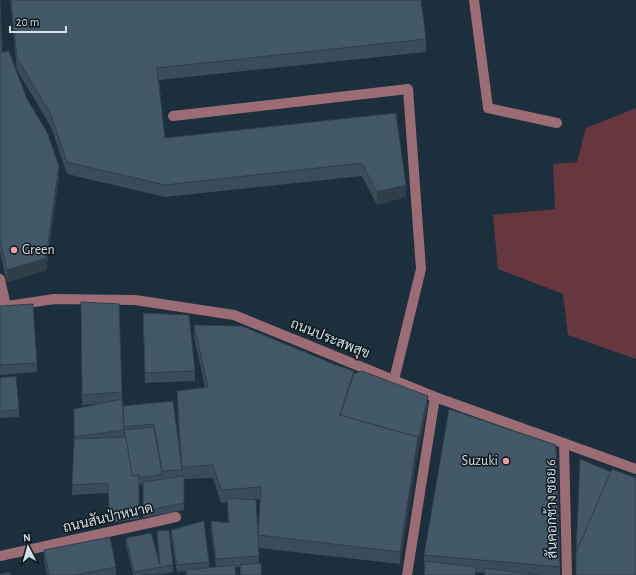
<svg xmlns="http://www.w3.org/2000/svg" width="636" height="575" viewBox="0 0 636 575" font-family="'Alegreya Sans',Sarabun,sans-serif">
  <style>
    .green { fill: #673740 }
    .lines { fill: none; stroke-linecap: round; stroke-linejoin: round }
    .minor { stroke: #9c6c74; stroke-width: 10 }
    .wall { fill: #3a4c59; fill-rule: evenodd }
    .shaded-wall { fill: #2f3e48 }
    .building { fill: #435867; stroke: #2f3e48 }
    .poi-dot { fill: #f39aaa; stroke: #0d161c; stroke-width: 1.5 }
    .labels { text-anchor: middle; dominant-baseline: central; stroke-width: 3; stroke-linejoin: round; paint-order: stroke }
    .poi-label { font-size: 14px; fill: #d2dee6; stroke: #0d161c; text-anchor: start }
    .street-label { font-size: 14px; fill: #d2dee6; stroke: #0d161c }
  </style>
  <rect width="100%" height="100%" fill="#1b2f3c"/>
  <path class="green" d="M636,108V359L568,335L563,294L498,269L493,215L555,209L553,164L577,162L586,128Z"/>
  <g class="lines">
    <g class="minor">
      <path d="M474,0L488,108L557,123"/>
      <path d="M173,116L408,89L421,269L394,380"/>
      <path d="M0,279L6,306"/>
      <path d="M0,307L54,299L135,300L234,315L435,397L636,469"/>
      <path d="M564,443L567,575"/>
      <path d="M0,556L176,517"/>
      <path d="M407,575L435,397"/>
    </g>
  </g>
  <g class="wall">
    <path d="M0,0L2,53L27,99L59,178L46,270L7,282L0,252Z"/>
    <path d="M10,0H421L426,39V52L159,80L165,138L396,113L406,197L377,205L362,176L165,197L67,174L51,127L17,70Z"/>
    <path d="M81,302L122,392V401L123,415V406L173,401L180,458L177,403V391L205,387L194,337V325L354,374L428,406L418,450L400,564L259,548V564L262,575H240V567H235L236,575H186V571L177,572L171,536V530L209,562V568L216,567L211,531V521L228,523L227,502L221,503L213,478L184,479V510L143,518V484L139,485V519L109,523L108,493L72,495L74,442V409L97,404L82,405ZM260,499L258,535L254,500Z"/>
    <path d="M0,306L37,363V372L0,375Z"/>
    <path d="M143,313L195,371V381L145,383Z"/>
    <path d="M0,378L19,410V417L0,418Z"/>
    <path d="M157,531L173,565V572L159,575H133L126,545V538L159,562L157,537Z"/>
    <path d="M44,550L116,567V575H47L44,560Z"/>
    <path d="M424,555L560,567V575H485V573L476,572V575L424,567Z"/>
  </g>
  <g class="shaded-wall">
    <path d="M59,166V178L46,270L7,282V270Z"/>
    <path d="M406,185V197L377,205V192Z"/>
    <path d="M354,371V383L340,418V415Z"/>
    <path d="M428,396V406L418,450L400,564V552L418,437Z"/>
  </g>
  <g class="building">
    <path d="M0,0L2,48H0Z"/>
    <path d="M11,0H421L426,39L157,68L165,138L396,113L406,185L377,192L362,163L165,185L67,162L51,115L17,58Z"/>
    <path d="M9,51L27,99L47,132L59,166L46,258L7,270L0,240V53Z"/>
    <path d="M81,302L119,304L122,392L82,395Z"/>
    <path d="M33,304L37,363L0,365V306Z"/>
    <path d="M143,313L189,315L195,371L145,373Z"/>
    <path d="M194,325L242,326L336,365L354,371L340,415L418,437L400,552L258,535L261,487L221,490L213,465L182,467L177,391L208,387Z"/>
    <path d="M362,371L428,396L418,440V437L340,415L354,374Z"/>
    <path d="M16,376L19,410L0,411V378Z"/>
    <path d="M122,399L124,430L74,437V409Z"/>
    <path d="M173,401L182,470L162,471L154,424L124,427L123,406Z"/>
    <path d="M449,409L556,445L560,567L424,555Z"/>
    <path d="M154,427L162,474L139,478V475L132,476L124,430Z"/>
    <path d="M126,437L132,476L139,475V509L109,514L108,483L72,485L74,439Z"/>
    <path d="M580,459L611,472L576,553Z"/>
    <path d="M612,469L636,478V575H576V553Z"/>
    <path d="M184,476V503L143,511V482Z"/>
    <path d="M227,498L256,500L259,556L216,559L211,521L229,523Z"/>
    <path d="M204,521L209,562L177,565L171,530Z"/>
    <path d="M169,530L173,565L134,572L126,538L151,533L160,565L157,531Z"/>
    <path d="M110,537L116,567L73,575H49L44,550Z"/>
    <path d="M425,561L476,567L475,575H424Z"/>
    <path d="M261,563L262,575H241L240,565Z"/>
    <path d="M235,565L236,575H186V570Z"/>
    <path d="M485,568L539,575H485Z"/>
    <path d="M10,572V575H0V574Z"/>
    <path d="M159,574V575H144Z"/>
  </g>
  <g class="poi-dot">
    <circle cx="14" cy="250" r="4"/>
    <circle cx="506" cy="461" r="4"/>
  </g>
  <g class="labels">
    <g class="poi-label">
      <text x="22" y="250">Green</text>
      <text x="498" y="461" text-anchor="end">Suzuki</text>
    </g>
    <g class="street-label">
      <text transform="translate(330 339) rotate(22)">ถนนประสพสุข</text>
      <text transform="translate(552 509) rotate(-91)">สันคอกช้าง ซอย 6</text>
      <text transform="translate(108 518) rotate(-13)">ถนนสันป่าหนาด</text>
    </g>
  </g>
  <g transform="translate(28 547) rotate(354)" stroke="#0d161c" stroke-width="3" paint-order="stroke">
  <path d="M0-3L7 15L0 10L-7 15Z" fill="#d2dee6"/>
  <text y="-6" font-size="11" font-weight="bold" text-anchor="middle" fill="#d2dee6">N</text>
  </g>
  <path d="M10 26v6h56v-6" fill="none" stroke="#d2dee6" stroke-width="2"/>
  <text x="16" y="26" font-size="12" fill="#d2dee6" stroke="#0d161c" stroke-width="3" paint-order="stroke">20 m</text>
</svg>
